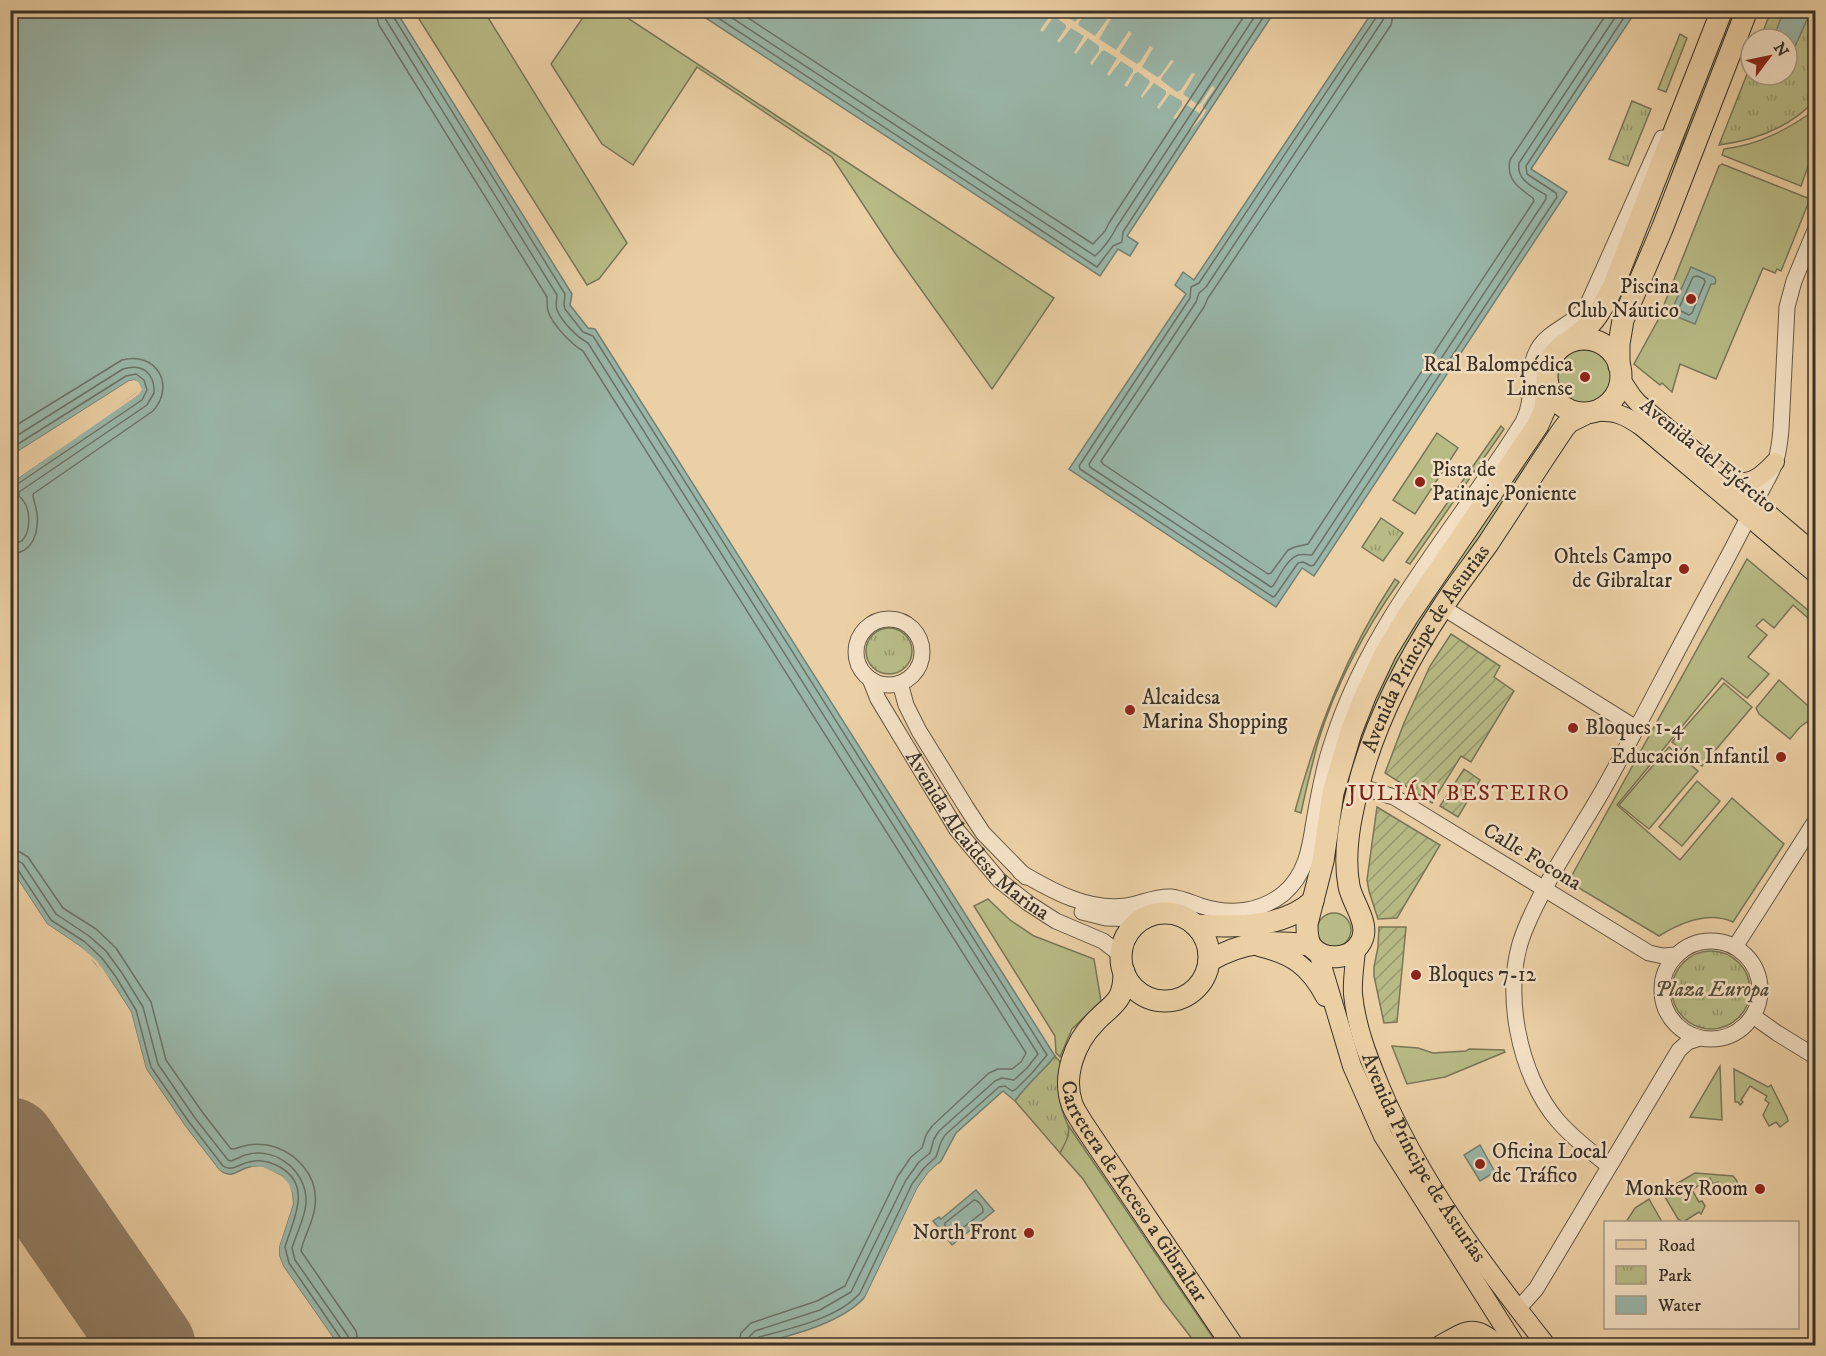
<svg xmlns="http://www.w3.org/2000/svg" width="1826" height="1356" viewBox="0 0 1826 1356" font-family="'IM FELL DW Pica',serif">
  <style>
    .grass { fill: #b8bb86; stroke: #797656; stroke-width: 1.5 }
    .park { fill: url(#park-tufts); stroke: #797656; stroke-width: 1.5 }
    .garden { fill: url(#garden-furrows); stroke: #797656; stroke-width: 1.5 }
    .water { fill: #99b6a9; stroke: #738175; stroke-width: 1.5 }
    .pier { fill: #ecd0a5 }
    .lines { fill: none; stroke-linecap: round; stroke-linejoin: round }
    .shore { stroke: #6a7468; stroke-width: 1.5 }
    .runway { stroke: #938066; stroke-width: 93 }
    .minor-casing { stroke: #665946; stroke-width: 17 }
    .major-casing { stroke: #3a3127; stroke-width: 20 }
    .highway-casing { stroke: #3a3127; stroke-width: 23 }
    .minor { stroke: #f3e0c4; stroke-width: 15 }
    .major { stroke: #ecd0a5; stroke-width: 18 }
    .highway { stroke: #ecd0a5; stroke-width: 21 }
    .poi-dot { fill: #8f2418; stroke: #f3e0c4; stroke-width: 2 }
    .labels { text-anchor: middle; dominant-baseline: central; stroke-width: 5; stroke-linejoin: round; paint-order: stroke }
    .poi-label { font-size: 21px; fill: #3a3127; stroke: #f3e0c4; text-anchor: end }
    .street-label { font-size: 21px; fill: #3a3127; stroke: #f3e0c4 }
    .park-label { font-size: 21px; font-style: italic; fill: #534d3a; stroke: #f3e0c4 }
    .neighbourhood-label { font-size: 22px; letter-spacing: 1.5px; fill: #7a1f14; stroke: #f3e0c4 }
  </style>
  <defs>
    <pattern id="park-tufts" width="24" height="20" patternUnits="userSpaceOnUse" patternTransform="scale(1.5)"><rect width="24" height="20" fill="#b8bb86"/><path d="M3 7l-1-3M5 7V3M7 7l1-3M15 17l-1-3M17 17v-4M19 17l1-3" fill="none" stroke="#97996e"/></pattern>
    <pattern id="garden-furrows" width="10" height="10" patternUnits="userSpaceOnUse" patternTransform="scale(1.5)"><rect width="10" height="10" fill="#b8bb86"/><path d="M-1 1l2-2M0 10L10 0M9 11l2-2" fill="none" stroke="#97996e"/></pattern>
  </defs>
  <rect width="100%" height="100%" fill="#ecd0a5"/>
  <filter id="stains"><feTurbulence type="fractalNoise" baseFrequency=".00333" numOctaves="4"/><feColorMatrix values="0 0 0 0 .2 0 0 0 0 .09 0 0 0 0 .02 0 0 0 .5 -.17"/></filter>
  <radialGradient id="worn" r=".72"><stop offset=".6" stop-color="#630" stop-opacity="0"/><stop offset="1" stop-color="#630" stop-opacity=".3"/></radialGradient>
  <g class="grass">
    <path d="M588,10L617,11L1054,298L992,389L895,253L832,157L697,67L633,165L602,144L551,64Z"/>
    <path d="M414,11H484L627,243L599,279L587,285Z"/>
    <path d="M1732,11H1740L1664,199L1689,123Z"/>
    <path d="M1680,34L1687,38L1666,92L1658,89Z"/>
    <path d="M1815,110V147L1801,186L1722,155L1724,149C1759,145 1788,129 1815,110Z"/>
    <path d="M1722,164L1810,199L1781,271L1777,269L1775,273L1763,268L1716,379L1680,364L1672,392L1662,383L1660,385L1634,364L1658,320L1719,166Z"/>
    <circle cx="1584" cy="377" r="27"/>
    <path d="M1501,426L1504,429L1410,564L1406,562Z"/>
    <path d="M1437,433L1458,448L1415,514L1393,500Z"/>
    <path d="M1534,446L1540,450L1474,546L1341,822L1338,820L1343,793L1367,713L1397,651L1421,611Z"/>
    <path d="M1747,559L1815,616V624L1793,605L1774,628L1763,619L1756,626L1767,635L1748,657L1769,674L1747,698L1722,678L1617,805L1680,860L1732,798L1784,844L1733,922C1709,911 1680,923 1659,936L1574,885L1571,877Z"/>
    <path d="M1395,579L1399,582C1365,629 1335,686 1318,742C1312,765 1306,789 1301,813L1295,811C1318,727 1346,653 1395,579Z"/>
    <path d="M1779,680L1815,712V724L1813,726L1807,722L1800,727L1790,739L1759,714L1756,708Z"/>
    <path d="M1724,683L1752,707L1702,766L1672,742Z"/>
    <path d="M1669,747L1698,771L1649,829L1619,805Z"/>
    <path d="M1697,781L1720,801L1682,846L1659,827Z"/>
    <path d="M988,899L1010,920L1034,936L1094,959L1101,1001L1072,1029L1060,1057L1056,1053L1055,1036L974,906Z"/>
    <circle cx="1334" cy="930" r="17"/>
    <path d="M1392,1046L1418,1048L1433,1053L1466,1051L1469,1049L1504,1050L1505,1052L1445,1077L1407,1084Z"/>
    <path d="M1720,1066L1722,1120L1690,1117Z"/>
    <path d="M1734,1069L1768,1087L1771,1085L1787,1117L1788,1121L1780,1127L1776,1122L1769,1126L1763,1115L1769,1103L1765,1100L1767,1096L1750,1086L1741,1100L1743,1102L1740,1105L1738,1102H1735Z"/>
    <path d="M1068,1125L1218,1345H1197L1162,1300L1083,1179L1060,1153L1068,1135Z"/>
    <path d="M1695,1173L1733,1176L1737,1181V1196L1725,1194L1718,1182L1713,1184L1710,1178L1692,1190L1699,1202L1702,1201L1705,1206L1701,1214L1699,1212L1683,1222L1678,1219L1662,1192Z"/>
    <path d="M1649,1199L1662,1222H1626L1635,1208Z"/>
  </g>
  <g class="park">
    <path d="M1771,11H1815V100C1790,128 1756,140 1719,145L1751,64V75H1787V39H1760Z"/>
    <path d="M1632,101L1651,109L1628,166L1609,159Z"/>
    <path d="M1381,518L1403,533L1383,561L1362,547Z"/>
    <circle cx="889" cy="651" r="23"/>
    <circle cx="1711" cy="990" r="39"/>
    <path d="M1055,1056L1061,1063C1056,1081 1058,1098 1064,1116C1067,1123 1070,1128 1068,1135C1067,1141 1063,1147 1060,1153L1015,1101C1026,1085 1042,1072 1055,1056Z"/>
  </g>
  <g class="garden">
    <path d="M1451,634L1500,666L1494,677L1514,691L1471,762L1461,756L1432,803L1385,773L1404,723L1430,666Z"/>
    <path d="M1464,769L1480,780L1458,817L1440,806Z"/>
    <path d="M1377,807L1440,845L1397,918L1378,919L1369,891L1367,880Z"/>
    <path d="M1379,927H1406L1397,1022L1384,1023L1374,976V967L1378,947Z"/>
  </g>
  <g class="water">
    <path d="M1784,10L1811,11L1792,53L1789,66L1787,67V39H1773Z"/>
    <path d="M11,11H396L572,294L570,305L588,328L595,329L1055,1056C1042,1072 1026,1085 1015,1101L1003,1091L956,1133L941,1161L929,1172L918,1187L865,1297C840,1325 785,1337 750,1346L338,1345L283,1266L279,1255V1247L293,1204L292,1193L282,1176C273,1173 261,1167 252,1167C238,1167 235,1181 219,1170L185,1126L146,1069L131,1012L111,981L81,947L47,924L11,869L10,541L15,515L11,494V483L141,390L135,380L129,381L11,456Z"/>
    <path d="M695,11H1275L1127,236L1138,243L1130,256L1118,249L1100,276Z"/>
    <path d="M1373,11H1636L1531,169L1567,192L1314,576L1302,568L1276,607L1069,469L1186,294L1175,285L1183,272L1194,280Z"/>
    <path d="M1691,267L1714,277L1716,280L1715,284H1711L1695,324L1670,314Z"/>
    <path d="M1480,1145L1495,1172L1480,1181L1464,1155Z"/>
    <path d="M976,1190L994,1211L952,1245L933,1221L939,1217L941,1219Z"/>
  </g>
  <g class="pier">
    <path d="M1044,11H1058L1075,22L1084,11H1087L1079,22L1078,25L1095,36L1109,17L1111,19L1099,39L1116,50L1129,31L1132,33L1120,51V53L1137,64L1140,62L1150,46L1153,48L1142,67L1157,77L1160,76L1171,60L1174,61L1162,77L1161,80L1177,92L1181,90L1192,73L1195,74L1183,94L1198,105L1201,103L1212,86L1215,88L1203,105V107L1206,110L1203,116L1191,130L1190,129L1199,116V113L1187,105L1176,119L1173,118L1182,105V101L1170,94L1159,109L1157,107L1166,94V91L1154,83L1142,98L1141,96L1150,82L1149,80L1138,72L1135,73L1127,87L1124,85L1133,72V69L1121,61L1109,76L1107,74L1117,58L1104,50L1101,52L1092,65L1090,63L1099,51V46L1088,38L1076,54L1074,53L1084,36L1071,28L1059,43L1057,41L1066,28V25L1054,16L1043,32L1040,30L1050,16L1049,14Z"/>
    <path d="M135,380L139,383L142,390L138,395L11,483L10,478L136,393L138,389L137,385L134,383L130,384L11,459V456L129,381Z"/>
    <path d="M11,869L47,924L81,947L97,961L111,981L131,1012L146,1069L185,1126L219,1170L225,1175H233L252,1167H263L282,1176L289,1184L292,1193L293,1204L279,1247V1255L283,1266L338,1345L334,1346L280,1267L276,1256V1246L290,1203V1194L286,1186L280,1178L263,1170H252L233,1178L224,1177L217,1172L182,1128L143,1071L128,1013L108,983L95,963L79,949L44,926L10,875Z"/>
    <path d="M938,1164L941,1166L931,1174L920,1188L867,1298L862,1304L918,1187L929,1172Z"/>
  </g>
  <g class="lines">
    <g class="shore">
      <path d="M375,10L379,25L547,297C547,301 547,307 548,311C552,324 571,344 583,351L1026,1053L1021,1062L1012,1069H998L989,1073L932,1126L926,1135L922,1148L911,1157L898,1176L845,1286L817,1301L751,1323L741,1333L738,1346"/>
      <path d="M384,10L386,20L557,295C557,300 555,305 557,310C562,322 578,338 588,343L1038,1054L1027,1068L1014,1080L1002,1078L995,1081L939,1131L934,1139L930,1153L919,1162L906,1180L851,1292L820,1310L755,1331L749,1337L747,1346"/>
      <path d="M392,10L393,16L565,294L564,305L565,309L583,332L593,336L1047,1055L1032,1073L1015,1090L1012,1091L1005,1086L999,1087L945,1135L941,1142L936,1157L924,1168L912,1184L860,1293C839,1318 789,1329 759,1337L756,1341L755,1346"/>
      <path d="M706,10L1097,267L1113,246L1122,242L1123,232L1268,10"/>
      <path d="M720,10L1095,256C1103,249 1112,237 1116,228L1259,10"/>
      <path d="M736,10L1093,244L1105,231L1109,223L1248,10"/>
      <path d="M1378,10L1377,16L1199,283L1191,287L1190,298L1079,466L1080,469L1273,597L1275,596L1298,563L1303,562L1311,566L1314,565L1557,197L1556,193L1527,174L1526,166L1629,10"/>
      <path d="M1385,10L1383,20L1206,287L1199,293L1196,302L1089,464L1090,467L1271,587L1273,586C1279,577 1287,559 1298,555C1303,554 1308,555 1312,555L1546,199V195C1533,187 1516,180 1519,163L1620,10"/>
      <path d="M1394,10L1391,25L1208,298L1204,307L1101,461L1103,464L1268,574L1271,573L1288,550L1295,547L1308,544L1534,201L1533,198C1519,188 1506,180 1510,160L1609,10"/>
      <path d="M1697,276L1704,279L1705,282L1692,313L1689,315L1681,311L1679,308L1693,277Z"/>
      <path d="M10,429L122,360C156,351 176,385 153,411L33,494C33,500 36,506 37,513C39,533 33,553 10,554"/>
      <path d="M10,440L123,369C142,363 155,373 154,393L147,405L19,492V496C31,506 32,529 22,541L10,545"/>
      <path d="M10,449L126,376L136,374L144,380L147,390L142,400L16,485L10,486"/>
      <path d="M10,850L20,852L28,857L63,908L96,929L116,948L151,1002L166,1060L203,1113L231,1149C236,1149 239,1147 244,1146C251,1144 260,1144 267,1145C296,1151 319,1176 315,1206C314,1221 304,1235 301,1251L356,1331L359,1346"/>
      <path d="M10,859L17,860L23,864L56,914L89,936L106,951L122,973L143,1007L158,1064L195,1118L228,1160L231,1161C237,1159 243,1155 249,1154C279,1148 307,1173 306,1202C306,1215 296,1235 292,1248L295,1260L348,1336L350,1346"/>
      <path d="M10,867L18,870L51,920L85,942L102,958L116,977L136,1010L151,1067L189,1122L223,1166C232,1172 239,1164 249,1162C259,1159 271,1162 280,1167C313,1186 293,1220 285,1247L289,1263L342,1340L343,1346"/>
      <path d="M974,1200C978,1200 984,1207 983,1212L955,1234H952L945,1226V1223Z"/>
    </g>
    <path class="runway" d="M10,1144L149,1346"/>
    <g class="minor-casing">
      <g id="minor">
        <path d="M1442,607L1636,728"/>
        <circle cx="889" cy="652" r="33"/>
        <path id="s1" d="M870,679L878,699L957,830L999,880L1028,903L1056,921L1103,941L1121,955"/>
        <path d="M900,683L906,705L919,731L966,807L983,833L1026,877"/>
        <path d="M1358,786L1394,797L1649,953L1663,956L1677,955"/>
        <path d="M1020,872C1052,891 1088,911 1126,906C1141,904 1155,896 1171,897C1181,898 1192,903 1201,906C1229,915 1259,913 1283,894C1306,875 1310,848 1314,821C1317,804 1320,788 1324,771C1327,757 1332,742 1337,728C1377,614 1460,523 1523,422C1537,395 1524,374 1538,349C1550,329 1574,325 1587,306L1662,138"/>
        <path d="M1082,912L1106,918L1142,919"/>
        <circle cx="1711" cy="990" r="49"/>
        <path d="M1735,947L1816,820"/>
        <path d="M1753,1016L1777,1033L1816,1057"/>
        <path d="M1609,1166C1591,1152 1573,1138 1558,1121C1519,1076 1501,989 1524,932C1544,882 1576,837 1603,790C1640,724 1674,656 1710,590C1727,559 1743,529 1758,497C1764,485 1772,473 1776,460C1779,450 1780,440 1781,429L1787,307L1794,281L1816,228"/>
        <path d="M1518,1309L1536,1289L1679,1050L1688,1042L1700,1038"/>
      </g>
    </g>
    <g class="major-casing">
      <g id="major">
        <path d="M1620,378L1632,396L1638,403L1816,554"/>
        <path d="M1594,412C1616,411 1625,415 1642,427L1816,574"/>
        <path d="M1728,479C1749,488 1761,477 1775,462"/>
        <path d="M1259,947C1292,955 1309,966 1325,997"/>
        <path id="s2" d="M1356,949C1355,964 1352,979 1353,994C1356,1026 1368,1057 1380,1086C1420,1182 1483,1265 1547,1346"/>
        <path d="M1318,952L1352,1066L1383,1136L1516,1346"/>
      </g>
    </g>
    <g class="highway-casing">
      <g id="highway">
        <circle cx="1584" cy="376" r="37"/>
        <path d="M1565,344C1592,326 1599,316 1613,287L1722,10"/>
        <path d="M1619,366V344L1623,320L1662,229L1747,10"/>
        <path id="s3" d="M1547,382L1545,409L1538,425L1408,616L1386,652L1366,694L1351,732L1333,793L1323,861L1307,924C1307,932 1307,940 1311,946C1324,962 1351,960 1361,942C1371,924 1352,903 1349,886C1343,854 1350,819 1358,788C1374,724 1406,662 1442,608C1456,586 1472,566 1487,545C1513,506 1538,466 1564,428L1569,422L1585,414"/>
        <circle cx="1165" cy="957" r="44"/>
        <path d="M1195,925C1234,927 1282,929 1313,901"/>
        <path d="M1209,961C1245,940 1270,941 1310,945"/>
        <path id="s4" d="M1124,972C1124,1003 1113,1003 1095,1022C1075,1042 1062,1076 1072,1104C1074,1111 1080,1118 1083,1124L1233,1346"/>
        <path d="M1441,1346C1466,1332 1474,1324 1497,1346"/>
      </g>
    </g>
    <use href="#minor" class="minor"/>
    <use href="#major" class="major"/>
    <use href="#highway" class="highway"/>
  </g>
  <g class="poi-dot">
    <circle cx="1691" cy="299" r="6"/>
    <circle cx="1585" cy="377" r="6"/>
    <circle cx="1420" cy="482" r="6"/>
    <circle cx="1684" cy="569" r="6"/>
    <circle cx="1130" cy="710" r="6"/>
    <circle cx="1573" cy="728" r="6"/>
    <circle cx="1781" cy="757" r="6"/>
    <circle cx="1416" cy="975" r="6"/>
    <circle cx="1480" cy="1164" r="6"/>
    <circle cx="1760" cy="1189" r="6"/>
    <circle cx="1029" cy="1233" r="6"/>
  </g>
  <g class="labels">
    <g class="poi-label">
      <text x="1679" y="287">Piscina<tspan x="1679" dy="24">Club Náutico</tspan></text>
      <text x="1573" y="365">Real Balompédica<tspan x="1573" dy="24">Linense</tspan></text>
      <text x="1432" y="470" text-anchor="start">Pista de<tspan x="1432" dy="24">Patinaje Poniente</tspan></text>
      <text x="1672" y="557">Ohtels Campo<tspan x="1672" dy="24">de Gibraltar</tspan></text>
      <text x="1142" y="698" text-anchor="start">Alcaidesa<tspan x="1142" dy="24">Marina Shopping</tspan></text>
      <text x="1585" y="728" text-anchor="start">Bloques 1-4</text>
      <text x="1769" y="757">Educación Infantil</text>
      <text x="1428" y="975" text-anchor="start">Bloques 7-12</text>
      <text x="1492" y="1152" text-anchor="start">Oficina Local<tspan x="1492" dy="24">de Tráfico</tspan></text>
      <text x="1748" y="1189">Monkey Room</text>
      <text x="1017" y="1233">North Front</text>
    </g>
    <g class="street-label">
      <text transform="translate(1708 456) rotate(39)">Avenida del Ejército</text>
      <text stroke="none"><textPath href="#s3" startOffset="998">Avenida Príncipe de Asturias</textPath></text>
      <text stroke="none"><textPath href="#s1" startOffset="192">Avenida Alcaidesa Marina</textPath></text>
      <text transform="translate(1532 857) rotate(31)">Calle Focona</text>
      <text stroke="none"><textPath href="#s2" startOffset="225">Avenida Príncipe de Asturias</textPath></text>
      <text stroke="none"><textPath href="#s4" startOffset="256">Carretera de Acceso a Gibraltar</textPath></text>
    </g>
    <g class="park-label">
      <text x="1712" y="990">Plaza Europa</text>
    </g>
    <g class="neighbourhood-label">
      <text x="1459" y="793">JULIÁN BESTEIRO</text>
    </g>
  </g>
  <rect width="1826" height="1356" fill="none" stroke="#ecd0a5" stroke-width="36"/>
  <rect x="12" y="12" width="1802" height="1332" fill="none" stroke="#3a3127" stroke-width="3"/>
  <rect x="18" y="18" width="1790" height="1320" fill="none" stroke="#3a3127" stroke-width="1.5"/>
  <rect x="1604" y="1221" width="195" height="108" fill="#f3e0c4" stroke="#a99a85" stroke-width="1.5"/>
  <rect x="1616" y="1240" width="30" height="9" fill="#ecd0a5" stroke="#a99a85" stroke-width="1.5"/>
  <text x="1658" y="1251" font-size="18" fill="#3a3127">Road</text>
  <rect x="1616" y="1266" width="30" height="18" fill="url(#park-tufts)" stroke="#a99a85" stroke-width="1.5"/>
  <text x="1658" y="1281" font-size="18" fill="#3a3127">Park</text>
  <rect x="1616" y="1296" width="30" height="18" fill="#99b6a9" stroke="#a99a85" stroke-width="1.5"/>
  <text x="1658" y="1311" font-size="18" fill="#3a3127">Water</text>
  <g transform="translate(1769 57) rotate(58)"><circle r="28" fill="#f3e0c4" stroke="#a99a85" stroke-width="1.5"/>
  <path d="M0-4.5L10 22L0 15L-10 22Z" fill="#8f2418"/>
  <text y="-9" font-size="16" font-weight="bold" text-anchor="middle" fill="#3a3127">N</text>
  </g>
  <rect width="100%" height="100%" filter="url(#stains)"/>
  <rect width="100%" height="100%" fill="url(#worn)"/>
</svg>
